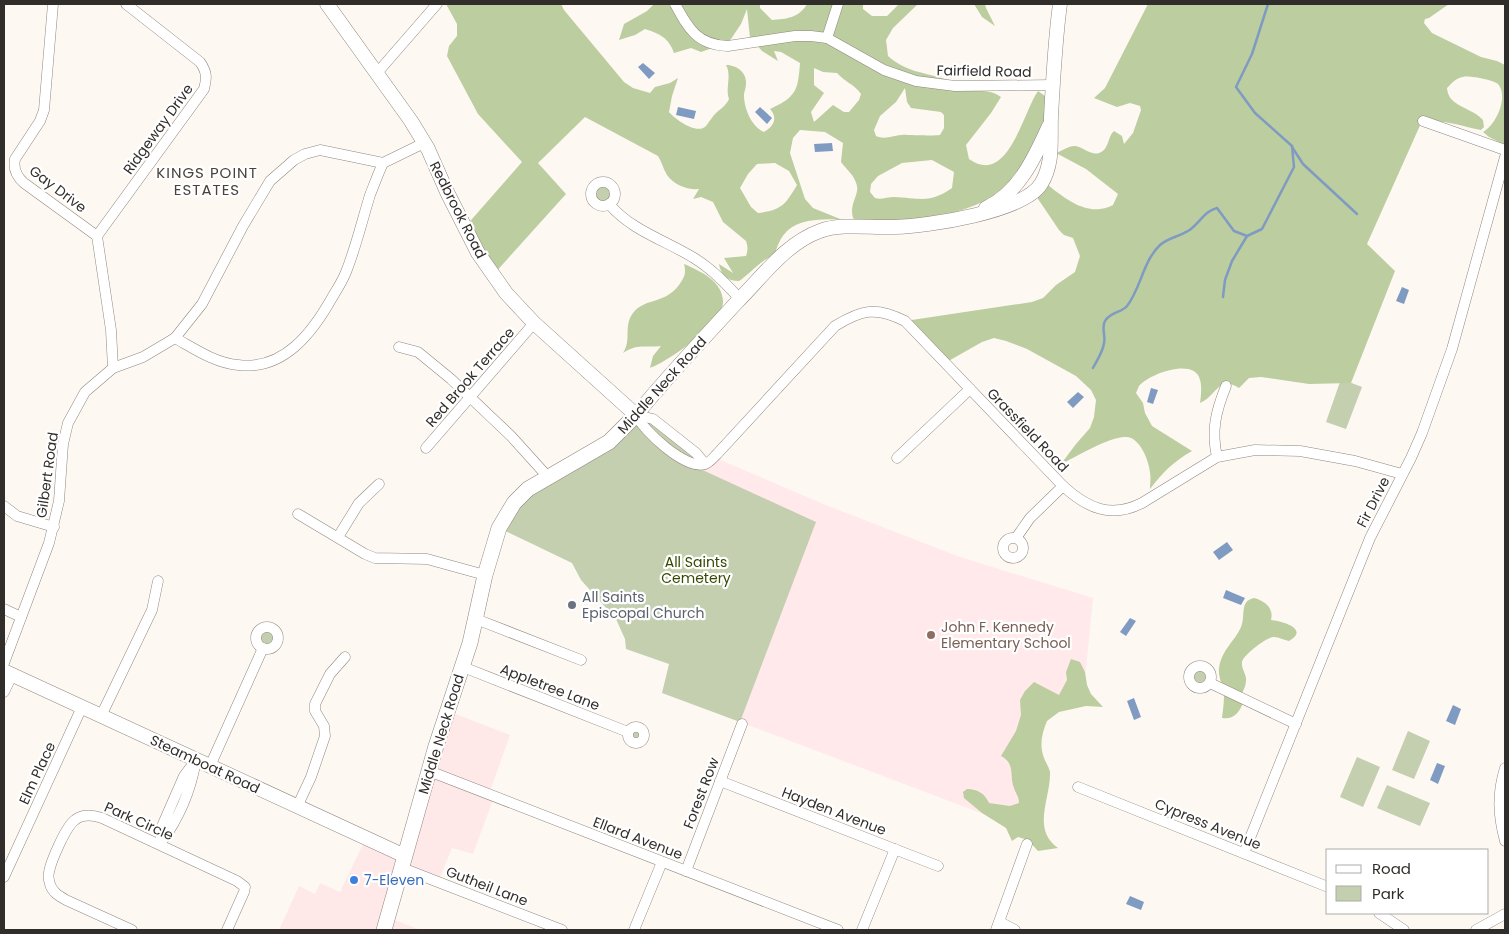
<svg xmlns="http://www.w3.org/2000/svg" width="1509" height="934" viewBox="0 0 1509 934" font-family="Poppins,sans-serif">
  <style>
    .commercial { fill: #ffe9e8 }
    .education { fill: #ffe9eb }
    .green { fill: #c3cfae }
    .forest { fill: #bccd9f; fill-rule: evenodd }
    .water { fill: #7f9bc2 }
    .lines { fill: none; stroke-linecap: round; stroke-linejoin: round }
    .stream { stroke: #7f9bc2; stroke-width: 2.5 }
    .street-casing { stroke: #918780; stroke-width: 11 }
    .secondary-casing { stroke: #918780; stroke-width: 15 }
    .primary-casing { stroke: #918780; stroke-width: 16 }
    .street { stroke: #fff; stroke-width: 10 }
    .secondary { stroke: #fff; stroke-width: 14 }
    .primary { stroke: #fff; stroke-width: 15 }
    .worship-dot { fill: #6b7280; stroke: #fff; stroke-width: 2 }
    .education-dot { fill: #8d6e63; stroke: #fff; stroke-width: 2 }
    .shop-dot { fill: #3f7fe0; stroke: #fff; stroke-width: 2 }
    .labels { text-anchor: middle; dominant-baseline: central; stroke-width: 4.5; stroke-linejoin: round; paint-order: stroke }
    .street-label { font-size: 14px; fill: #312d2a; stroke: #fff }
    .park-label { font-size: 14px; fill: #364900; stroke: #fff }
    .worship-label { font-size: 14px; fill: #5b616d; stroke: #fff; text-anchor: start }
    .education-label { font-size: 14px; fill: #785e54; stroke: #fff; text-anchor: start }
    .shop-label { font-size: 14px; fill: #366cbe; stroke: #fff; text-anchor: start }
    .neighbourhood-label { font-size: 15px; letter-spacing: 1px; fill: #4a423b; stroke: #fff }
  </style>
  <rect width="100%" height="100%" fill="#fef8f3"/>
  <path class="commercial" d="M448,711L510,735L489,794L494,797L473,854L452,848L438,882L402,868L389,918L421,930H279L299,886L315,894L320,883L340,892L366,838L405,856Z"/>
  <path class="education" d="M716,458L823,504L960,557L1093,598L1083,698L1044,701L1018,827L740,722L693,465Z"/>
  <g class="green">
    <circle cx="603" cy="194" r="10"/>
    <path d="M1341,379L1362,387L1346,429L1326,422Z"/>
    <path d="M635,415L683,461L816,522L740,722L662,693L669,664L626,649L625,639L616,619L581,580L572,563L499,528L506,515Z"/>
    <path d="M653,421L702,463H694L643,424Z"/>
    <circle cx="267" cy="638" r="9"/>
    <circle cx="1200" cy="677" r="9"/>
    <circle cx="636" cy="735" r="7"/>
    <path d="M1408,731L1430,741L1414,779L1392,770Z"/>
    <path d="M1357,757L1380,767L1363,807L1340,797Z"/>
    <path d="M1387,785L1430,803L1420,826L1377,808Z"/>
  </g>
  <g class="forest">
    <path d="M446,4H561L564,10L624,82L633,88L650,93L655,87L670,83L678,78L672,96L669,112C675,119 695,134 705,127C708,124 712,117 715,114C720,109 726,106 729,99C725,88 732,76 726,65C736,65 747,72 746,84C746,88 744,92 744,95C744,109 752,127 764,132C774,126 778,118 770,109C796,97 798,91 800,63L781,52L774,51L778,61L762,51L750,38L747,9L741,24L729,42L701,52L691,48L674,53C669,38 660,34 645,29L635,35L619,40L624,24L647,11L654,4H760V8L772,20C786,19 799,18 807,4H863V9L872,16H887L899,4H918L893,28L886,40L888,56C905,71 921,72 942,78C953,82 963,88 975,90C986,92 991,90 1001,97L991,113L966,145L969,159C1008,187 1023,112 1038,91L1045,96C1047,124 1043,133 1028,156C1021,168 1013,182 1003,190C979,209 932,219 902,222C887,223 871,221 856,221L853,218C849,204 859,195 857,186C855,176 847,170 841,162L843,143L825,132L800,130L793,138L790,153L805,199L813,208L840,219C810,220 787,218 776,250L778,255C766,254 750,274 739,281C727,281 721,275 719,264L733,273L724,258L746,256C748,251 748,246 746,241L723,222L713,202L701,197L693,199L699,189C687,190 674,185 667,175C663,169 662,162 658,156L585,117L538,163L566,194L493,275L465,227L522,162L478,114L447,56L449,46L457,36V24ZM814,68L823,72L837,73C845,82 854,84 861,94L859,100L849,112H844L833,105L814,122L811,112L824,93L814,85ZM905,88L907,102L911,108L941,112L944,115V128L940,135C933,136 914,135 908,135C896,133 887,141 876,136L874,130L880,116L896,102ZM932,160L954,172L952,188C929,204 920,198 894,197C887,197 881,200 875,198L870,192L871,184L878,176L902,163ZM775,163L789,171L797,185C785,205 782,210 758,213L751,207L740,188L748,174L757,164Z"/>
    <path d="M974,4H985L986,8L995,26L982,17Z"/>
    <path d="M1148,4H1449L1429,18L1425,19L1424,23L1432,33L1481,57L1497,61L1505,65V145L1489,137L1483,132C1496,125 1509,97 1498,84C1493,80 1469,75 1463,77C1456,78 1452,83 1447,88C1448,107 1472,107 1483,120L1484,127L1481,130C1462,126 1441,119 1422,121L1367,244L1395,271L1351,383L1309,384L1261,377L1249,378L1239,388C1218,375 1217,396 1200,403C1201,397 1202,385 1200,380C1195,357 1149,374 1139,386C1138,388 1137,391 1136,393L1143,403L1145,413L1152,426L1192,451C1173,462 1163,472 1150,489C1150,484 1151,478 1150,473C1149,461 1140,437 1126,437C1110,436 1076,457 1061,464L1076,444L1090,428L1094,417L1096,400L1091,390L1076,376L1027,349L1006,341L994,338L982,342L945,363L905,321L1032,302L1043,298L1056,285L1075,272L1080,256L1073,238L1064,235L1059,230L1034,193L1043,181C1062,196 1087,219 1113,205L1118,194L1086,169L1056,153C1062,151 1068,146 1075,146C1083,147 1092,156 1099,153C1110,149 1107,137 1114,131L1122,136L1124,144L1133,133L1141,110L1140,106L1130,103L1117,107L1094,98L1105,88Z"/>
    <path d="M684,264C700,271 723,281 723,302C723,323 668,362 650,368L653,356L661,346C645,348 638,343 623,353C632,340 623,326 633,313C645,297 667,305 681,282C685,276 686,272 684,264Z"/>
    <path d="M1254,598C1265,601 1274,608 1271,620C1282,621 1310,629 1289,641C1284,640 1279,637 1274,637C1268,636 1243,655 1242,662C1241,669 1247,675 1246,681C1245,692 1240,690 1243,703C1239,713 1233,720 1222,718C1223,710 1224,702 1224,695C1223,685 1218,677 1219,668C1222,649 1235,641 1241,627C1246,616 1239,601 1254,598Z"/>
    <path d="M1071,659L1080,662L1085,672L1087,685L1091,694L1103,707L1086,706L1059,712L1047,721C1042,733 1039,745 1044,758C1046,763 1049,767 1050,772C1051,798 1031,829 1058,848L1038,851L1028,840L1018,837L1012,841L1006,828L982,813L964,798L963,792L967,789C978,789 985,794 989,803L1010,806L1019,803C1019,797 1016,794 1014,788C1009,776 1016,764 1001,756L1016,731L1021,715L1020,700L1025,691L1034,682L1059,695L1067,680L1066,672Z"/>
  </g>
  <g class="water">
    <path d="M643,63L655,73L649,79L638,67Z"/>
    <path d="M678,107L696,111L694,119L676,115Z"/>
    <path d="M760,107L772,118L767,124L755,112Z"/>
    <path d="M832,143L833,151L815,152L814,144Z"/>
    <path d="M1402,287L1409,290L1404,304L1396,301Z"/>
    <path d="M1151,388L1158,390L1153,404L1147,402Z"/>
    <path d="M1078,392L1084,397L1073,408L1067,402Z"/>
    <path d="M1227,542L1233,550L1219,560L1213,552Z"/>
    <path d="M1226,590L1245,598L1241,605L1223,598Z"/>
    <path d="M1130,618L1136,621L1126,636L1120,632Z"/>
    <path d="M1134,698L1141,717L1134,720L1127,701Z"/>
    <path d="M1453,705L1461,709L1455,725L1446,721Z"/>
    <path d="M1437,763L1445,766L1438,784L1430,780Z"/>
    <path d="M1130,896L1144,902L1141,910L1126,904Z"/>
  </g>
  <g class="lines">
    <g class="stream">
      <path d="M1292,147L1303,164L1357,214"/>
      <path d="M1223,297L1225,280L1232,261L1247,236"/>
      <path d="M1093,368C1097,360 1103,352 1104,343C1106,336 1101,328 1105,321C1110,312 1121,313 1127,306C1141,288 1143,261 1160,245C1169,237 1182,236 1191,229C1201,221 1205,211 1217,208L1234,231L1247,236L1262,229L1294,167L1292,146L1255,113L1236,87L1252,54L1268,4"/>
    </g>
    <g class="street-casing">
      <g id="street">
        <path d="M53,4L44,110L40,121L15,159C13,169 17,177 24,183L97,236L111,330L113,368"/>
        <path d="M675,4C688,28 697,45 728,46L795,36H811L827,38L884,70L916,81L955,86L1053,85"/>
        <path d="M827,38L838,4"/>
        <path d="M377,73L437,4"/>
        <path d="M1423,121L1505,150"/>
        <circle cx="603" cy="194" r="12"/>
        <path d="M609,204C632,231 665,240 694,258C712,269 726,284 740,299"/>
        <path d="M97,236L204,89C207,78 207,72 200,62L126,4"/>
        <path d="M175,338C195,349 215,363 238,365C284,371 313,332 333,296C338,288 343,280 346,272C356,247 362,221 370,195C374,185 378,174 383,163"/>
        <path d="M399,347L418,352L451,379L511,436L548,477"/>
        <path d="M636,415C643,430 685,470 705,464C709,463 714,457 717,454L835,326C861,310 876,306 905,321L1063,486C1087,508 1111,519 1142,503L1217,457L1255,450L1300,451L1355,461L1402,474"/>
        <path d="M636,415L653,419L696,453L705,464"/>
        <path d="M426,448L534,323"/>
        <path d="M1217,457C1211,430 1216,411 1226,386"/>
        <path d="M897,458L970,389"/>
        <path d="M4,506L17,516L54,527"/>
        <path d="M298,514L365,554L375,558L427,559L485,575"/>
        <path d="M338,537L359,503L379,484"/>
        <circle cx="1013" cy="548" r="10"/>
        <path d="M1016,538L1030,518L1063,486"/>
        <path d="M4,609L21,617"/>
        <path d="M476,619L581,660"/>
        <circle cx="267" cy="638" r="11"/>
        <path d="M4,663L49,543L59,501L63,444L68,423L85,392L113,368L143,357L175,338L202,304L243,226L270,181L294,160L305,154L320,150L383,163L424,143"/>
        <circle cx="1200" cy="677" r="11"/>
        <path d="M463,667L628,732"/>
        <path d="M1210,683L1296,724"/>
        <path d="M4,692L12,675"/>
        <path d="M101,716L152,610L158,581"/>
        <circle cx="636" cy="735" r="8"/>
        <path d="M196,760C191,790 178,820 160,844L163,824L184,776Z"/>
        <path d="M210,766L263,648"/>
        <path d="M1505,768C1497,794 1498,815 1505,841"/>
        <path d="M429,771L838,930"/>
        <path d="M720,781L938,866"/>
        <path d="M1078,787L1328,887"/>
        <path d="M297,807L311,777L325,736L324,726L315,711V704L330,674L345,657"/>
        <path d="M1244,853L1370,538L1411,458L1422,433L1452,349L1505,157"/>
        <path d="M402,868L562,930"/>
        <path d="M686,871L742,724"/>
        <path d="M4,877L82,707"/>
        <path d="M1379,913L1404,930"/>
        <path d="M1000,922L1015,930"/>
        <path d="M132,930L66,900C59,896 52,892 50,884C49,881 48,875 49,872C51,861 66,826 75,820C82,814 93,815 102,818L237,881L245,887L244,892L227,930"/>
        <path d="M634,930L662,862"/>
        <path d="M862,930L895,849"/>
        <path d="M996,930L1027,844"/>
        <path d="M1476,930L1505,914"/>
      </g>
    </g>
    <g class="secondary-casing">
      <g id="secondary">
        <path d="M327,4L411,121L428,149L447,192L478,253L506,293L534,323L636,415C668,376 703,339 737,302C762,277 786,243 820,231C841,223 872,228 895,227C928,226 1023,212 1041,184C1054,163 1050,140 1051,117C1053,79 1055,41 1060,4"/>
        <path d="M986,208C1019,193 1035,157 1049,126"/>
        <path d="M4,671L405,856"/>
      </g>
    </g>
    <g class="primary-casing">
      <path id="primary" d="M384,930L436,746L470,643L485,575L499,528L514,503L528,489L609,442L636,415"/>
    </g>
    <use href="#street" class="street"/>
    <use href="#secondary" class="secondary"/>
    <use href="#primary" class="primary"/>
  </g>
  <circle class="worship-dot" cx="572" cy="605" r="5"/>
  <circle class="education-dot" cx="931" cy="635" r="5"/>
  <circle class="shop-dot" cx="354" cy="880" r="5"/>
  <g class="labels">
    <g class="street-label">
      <text transform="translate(984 71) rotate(1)">Fairfield Road</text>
      <text transform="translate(158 129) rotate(-54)">Ridgeway Drive</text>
      <text transform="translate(58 189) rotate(37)">Gay Drive</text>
      <text transform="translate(458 210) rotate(63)">Redbrook Road</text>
      <text transform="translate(470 377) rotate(-49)">Red Brook Terrace</text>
      <text transform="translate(662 385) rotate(-48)">Middle Neck Road</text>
      <text transform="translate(1028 430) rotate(46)">Grassfield Road</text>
      <text transform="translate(47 475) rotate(-82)">Gilbert Road</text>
      <text transform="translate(1373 502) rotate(-63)">Fir Drive</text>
      <text transform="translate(550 687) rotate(21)">Appletree Lane</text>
      <text transform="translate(441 734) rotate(-73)">Middle Neck Road</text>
      <text transform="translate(205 764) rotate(25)">Steamboat Road</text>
      <text transform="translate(37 773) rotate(-65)">Elm Place</text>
      <text transform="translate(701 793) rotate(-69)">Forest Row</text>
      <text transform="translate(834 811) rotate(21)">Hayden Avenue</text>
      <text transform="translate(139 821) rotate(24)">Park Circle</text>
      <text transform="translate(1208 824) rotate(22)">Cypress Avenue</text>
      <text transform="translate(638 838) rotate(21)">Ellard Avenue</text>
      <text transform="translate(487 886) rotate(21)">Gutheil Lane</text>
    </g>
    <g class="park-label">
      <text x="696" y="562">All Saints<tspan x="696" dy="16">Cemetery</tspan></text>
    </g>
    <g class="worship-label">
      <text x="582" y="597">All Saints<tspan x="582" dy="16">Episcopal Church</tspan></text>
    </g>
    <g class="education-label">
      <text x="941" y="627">John F. Kennedy<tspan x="941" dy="16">Elementary School</tspan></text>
    </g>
    <g class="shop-label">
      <text x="364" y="880">7-Eleven</text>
    </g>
    <g class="neighbourhood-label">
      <text x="207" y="172">KINGS POINT<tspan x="207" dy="17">ESTATES</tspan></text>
    </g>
  </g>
  <rect width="1509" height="934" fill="none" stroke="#312d2a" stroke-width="10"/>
  <rect x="1326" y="849" width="162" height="65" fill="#ffffff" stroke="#adabaa"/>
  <rect x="1336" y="865" width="25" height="8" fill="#ffffff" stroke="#adabaa"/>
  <text x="1372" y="874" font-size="15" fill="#312d2a">Road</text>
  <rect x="1336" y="886" width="25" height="15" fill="#c3cfae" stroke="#adabaa"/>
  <text x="1372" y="899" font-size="15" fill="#312d2a">Park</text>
</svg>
